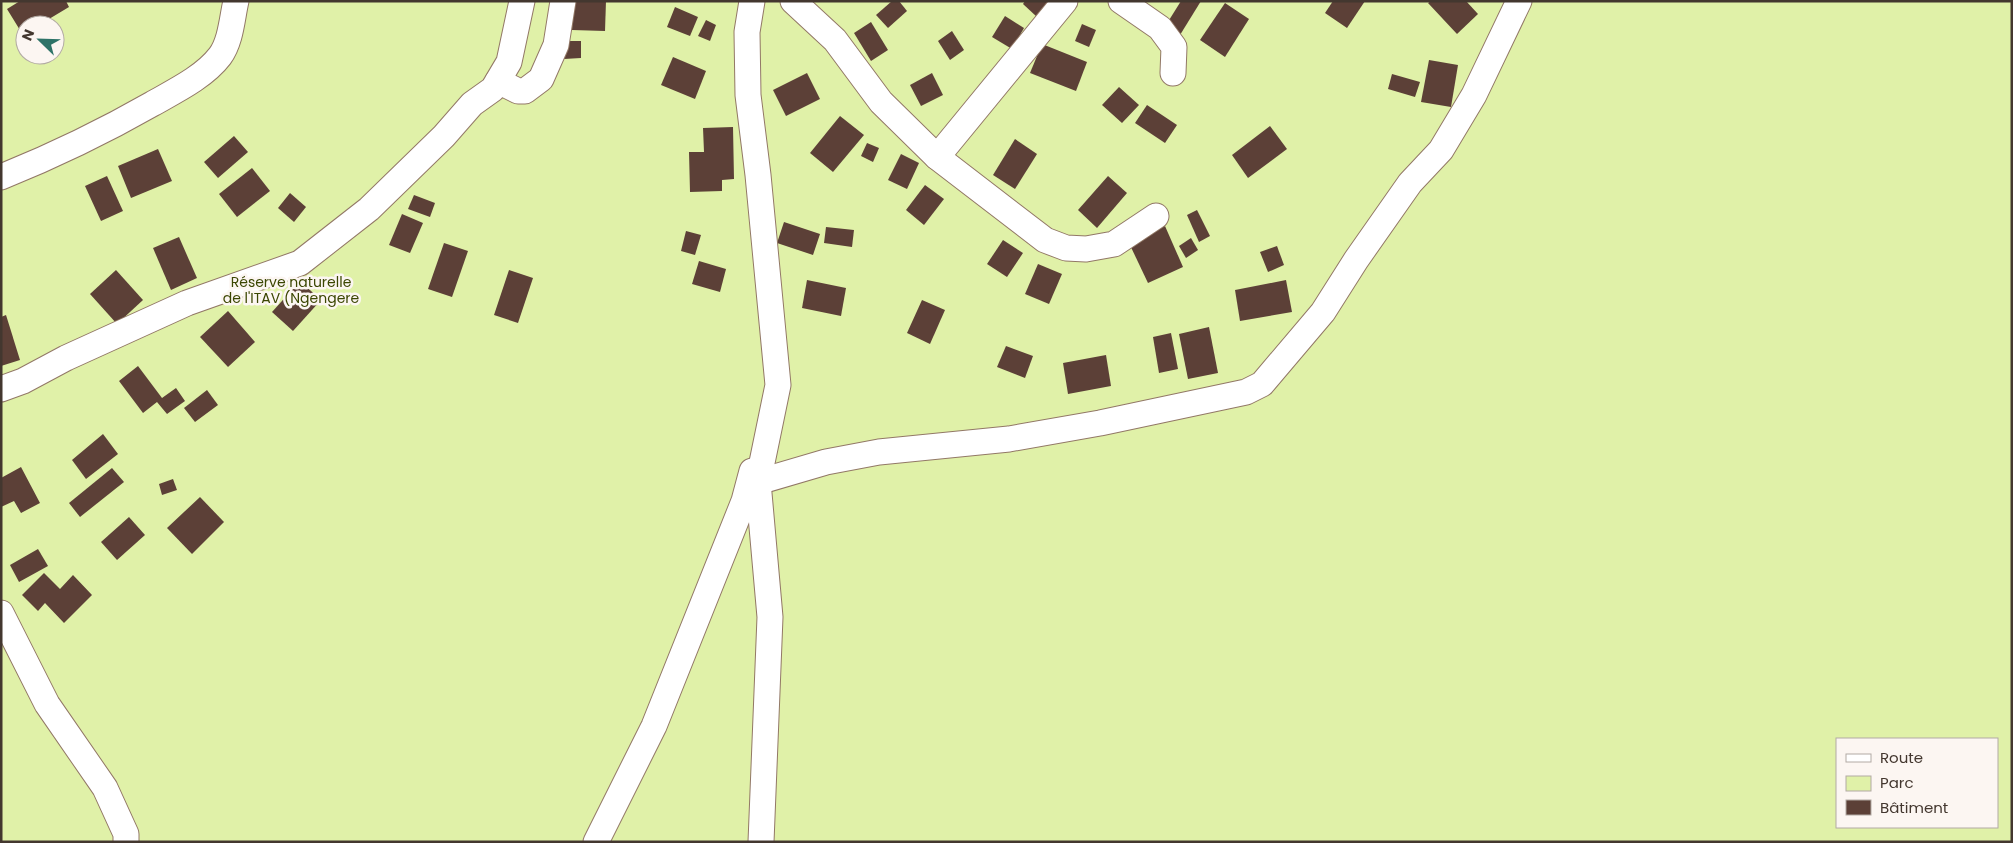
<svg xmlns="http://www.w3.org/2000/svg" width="2013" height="843" viewBox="0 0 2013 843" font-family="Poppins,sans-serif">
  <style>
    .green { fill: #e0f1a8; fill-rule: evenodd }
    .building { fill: #5c4037 }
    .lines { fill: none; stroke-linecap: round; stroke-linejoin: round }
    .street-casing { stroke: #927866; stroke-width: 27 }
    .street { stroke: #fff; stroke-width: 25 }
    .labels { text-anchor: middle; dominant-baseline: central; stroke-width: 5; stroke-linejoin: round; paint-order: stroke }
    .park-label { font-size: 14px; fill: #3b4602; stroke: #fcf6f2 }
  </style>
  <rect width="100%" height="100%" fill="#fcf6f2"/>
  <path class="green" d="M1,1H2012V842H1ZM25,25H55V55H25ZM1837,739H1997V827H1837Z"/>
  <g class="building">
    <path d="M20,1H66L69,7L39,25H25V34L23,35L7,9Z"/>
    <path d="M573,1H606L605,31L572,30Z"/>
    <path d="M892,1H899L907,11L888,28L876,15Z"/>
    <path d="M1025,1H1052L1037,17L1023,4Z"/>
    <path d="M1181,1H1201L1180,35L1166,25Z"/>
    <path d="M1333,1H1365L1347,28L1325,13Z"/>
    <path d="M1431,1H1466L1478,14L1457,34L1428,3Z"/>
    <path d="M1225,3L1249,19L1225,57L1200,40Z"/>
    <path d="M675,7L698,17L690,36L667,27Z"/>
    <path d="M1005,16L1024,28L1012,49L992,37Z"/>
    <path d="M706,20L716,25L710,41L698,36Z"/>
    <path d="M871,22L888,50L871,61L854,33Z"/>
    <path d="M1082,24L1096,30L1089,47L1075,41Z"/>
    <path d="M952,31L964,50L950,60L938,41Z"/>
    <path d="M564,41H581V58L564,59Z"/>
    <path d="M1042,44L1087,62L1076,91L1030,73Z"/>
    <path d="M673,57L706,71L695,99L661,85Z"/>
    <path d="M1429,60L1458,65L1451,107L1421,102Z"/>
    <path d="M807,73L820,99L786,116L773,90Z"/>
    <path d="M932,73L943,95L921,106L910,85Z"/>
    <path d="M1392,74L1420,82L1415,97L1388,89Z"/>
    <path d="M1119,87L1139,105L1122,123L1102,105Z"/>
    <path d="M1147,105L1177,125L1165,143L1135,123Z"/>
    <path d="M840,116L864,135L833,172L810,153Z"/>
    <path d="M1270,126L1287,149L1248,178L1232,155Z"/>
    <path d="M733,127L734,179L722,180V191L690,192L689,152H704L703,128Z"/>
    <path d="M234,136L248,152L218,178L204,162Z"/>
    <path d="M1015,139L1037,154L1015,189L993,175Z"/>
    <path d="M867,143L879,148L873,162L861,156Z"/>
    <path d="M158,149L172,181L131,198L118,166Z"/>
    <path d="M901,154L919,163L907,189L888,180Z"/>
    <path d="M252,168L270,191L237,217L219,194Z"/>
    <path d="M107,176L123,211L101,221L85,186Z"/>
    <path d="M1108,176L1127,193L1097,228L1078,210Z"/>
    <path d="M925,185L944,199L924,225L906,210Z"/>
    <path d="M290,193L306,207L294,222L278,208Z"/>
    <path d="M414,195L435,203L430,217L408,209Z"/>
    <path d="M1197,210L1210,236L1199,242L1187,215Z"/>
    <path d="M402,214L423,223L410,253L389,245Z"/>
    <path d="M784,222L820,234L813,255L777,243Z"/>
    <path d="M1165,226L1183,267L1148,283L1129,243Z"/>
    <path d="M826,227L854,230L852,247L824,243Z"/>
    <path d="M686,231L701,235L695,255L681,251Z"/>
    <path d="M179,237L197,278L171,290L153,248Z"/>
    <path d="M1191,238L1198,250L1186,258L1179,246Z"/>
    <path d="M1003,240L1023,253L1007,277L987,264Z"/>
    <path d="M444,243L468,251L452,297L428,289Z"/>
    <path d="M1277,246L1284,265L1268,272L1260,252Z"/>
    <path d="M699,261L726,269L720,292L692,284Z"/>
    <path d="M1038,264L1062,274L1049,304L1025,294Z"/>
    <path d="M116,270L143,300L117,324L90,294Z"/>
    <path d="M509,270L533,278L518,323L494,315Z"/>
    <path d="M807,280L846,288L841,316L802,308Z"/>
    <path d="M1286,280L1292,312L1240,321L1235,290Z"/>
    <path d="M300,281L321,300L293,331L272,312Z"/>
    <path d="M922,300L945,310L930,344L907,333Z"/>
    <path d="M228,311L255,342L228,367L200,337Z"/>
    <path d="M6,315L20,360L1,366V317Z"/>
    <path d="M1209,327L1218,373L1188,379L1179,334Z"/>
    <path d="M1171,333L1178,369L1159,373L1153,337Z"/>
    <path d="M1006,346L1033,356L1025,378L997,367Z"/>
    <path d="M1106,355L1111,386L1068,394L1063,363Z"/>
    <path d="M138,366L162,398L176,388L185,401L167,414L157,402L143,413L119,381Z"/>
    <path d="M207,390L218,405L195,422L184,408Z"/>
    <path d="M103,434L118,454L86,479L72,460Z"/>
    <path d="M21,467L40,503L21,513L14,501L1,507V478Z"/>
    <path d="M112,468L124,482L80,517L69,503Z"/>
    <path d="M173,479L177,490L162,495L159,484Z"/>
    <path d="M200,497L224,522L192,554L167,528Z"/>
    <path d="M129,517L145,535L117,560L101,542Z"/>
    <path d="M38,549L48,566L19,582L10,565Z"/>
    <path d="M44,573L60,589L73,575L92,595L64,623L45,603L38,611L22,595Z"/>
  </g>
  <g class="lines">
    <g class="street-casing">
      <g id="street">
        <path d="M752,1L747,32L748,95L758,175L778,385L758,482L770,617L761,842"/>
        <path d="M793,1L835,40L881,102L937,157L1045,240L1066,248L1086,249L1114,244L1156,216"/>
        <path d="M1121,1L1160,28L1174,47L1173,73"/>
        <path d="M498,81L518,91H525L541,79L556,45L563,1"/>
        <path d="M937,157L1065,1"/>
        <path d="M1,177C53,156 103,132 152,104C175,91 204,77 220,56C231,41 232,18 236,1"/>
        <path d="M1,389L23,381L66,358L187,303L300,263L369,209L444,136L472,104L493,89L509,62L522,1"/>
        <path d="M758,482L826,462L879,452L1009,439L1100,423L1246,392L1262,384L1323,312L1356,260L1410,183L1441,150L1474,95L1519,1"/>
        <path d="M1,613L47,704L105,788L126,834V842"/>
        <path d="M596,842L654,726L744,501L752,471"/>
      </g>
    </g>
    <use href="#street" class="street"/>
  </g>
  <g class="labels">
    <g class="park-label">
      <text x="291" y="282">Réserve naturelle<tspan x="291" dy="16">de l'ITAV (Ngengere</tspan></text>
    </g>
  </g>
  <rect width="2013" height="843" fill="none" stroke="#43372f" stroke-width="5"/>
  <rect x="1836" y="738" width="162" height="90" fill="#fcf6f2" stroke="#b2aaa4"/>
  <rect x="1846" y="754" width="25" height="8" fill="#ffffff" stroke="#b2aaa4"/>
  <text x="1880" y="763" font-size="15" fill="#43372f">Route</text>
  <rect x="1846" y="776" width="25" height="15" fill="#e0f1a8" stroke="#b2aaa4"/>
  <text x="1880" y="788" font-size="15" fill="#43372f">Parc</text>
  <rect x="1846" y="800" width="25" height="15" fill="#5c4037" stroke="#b2aaa4"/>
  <text x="1880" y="813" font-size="15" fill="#43372f">Bâtiment</text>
  <g transform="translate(40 40) rotate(293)"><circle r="24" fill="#fcf6f2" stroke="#b2aaa4"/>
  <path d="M0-4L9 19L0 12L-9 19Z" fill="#2e7368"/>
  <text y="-8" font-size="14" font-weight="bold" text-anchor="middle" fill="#43372f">N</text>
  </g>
</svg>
